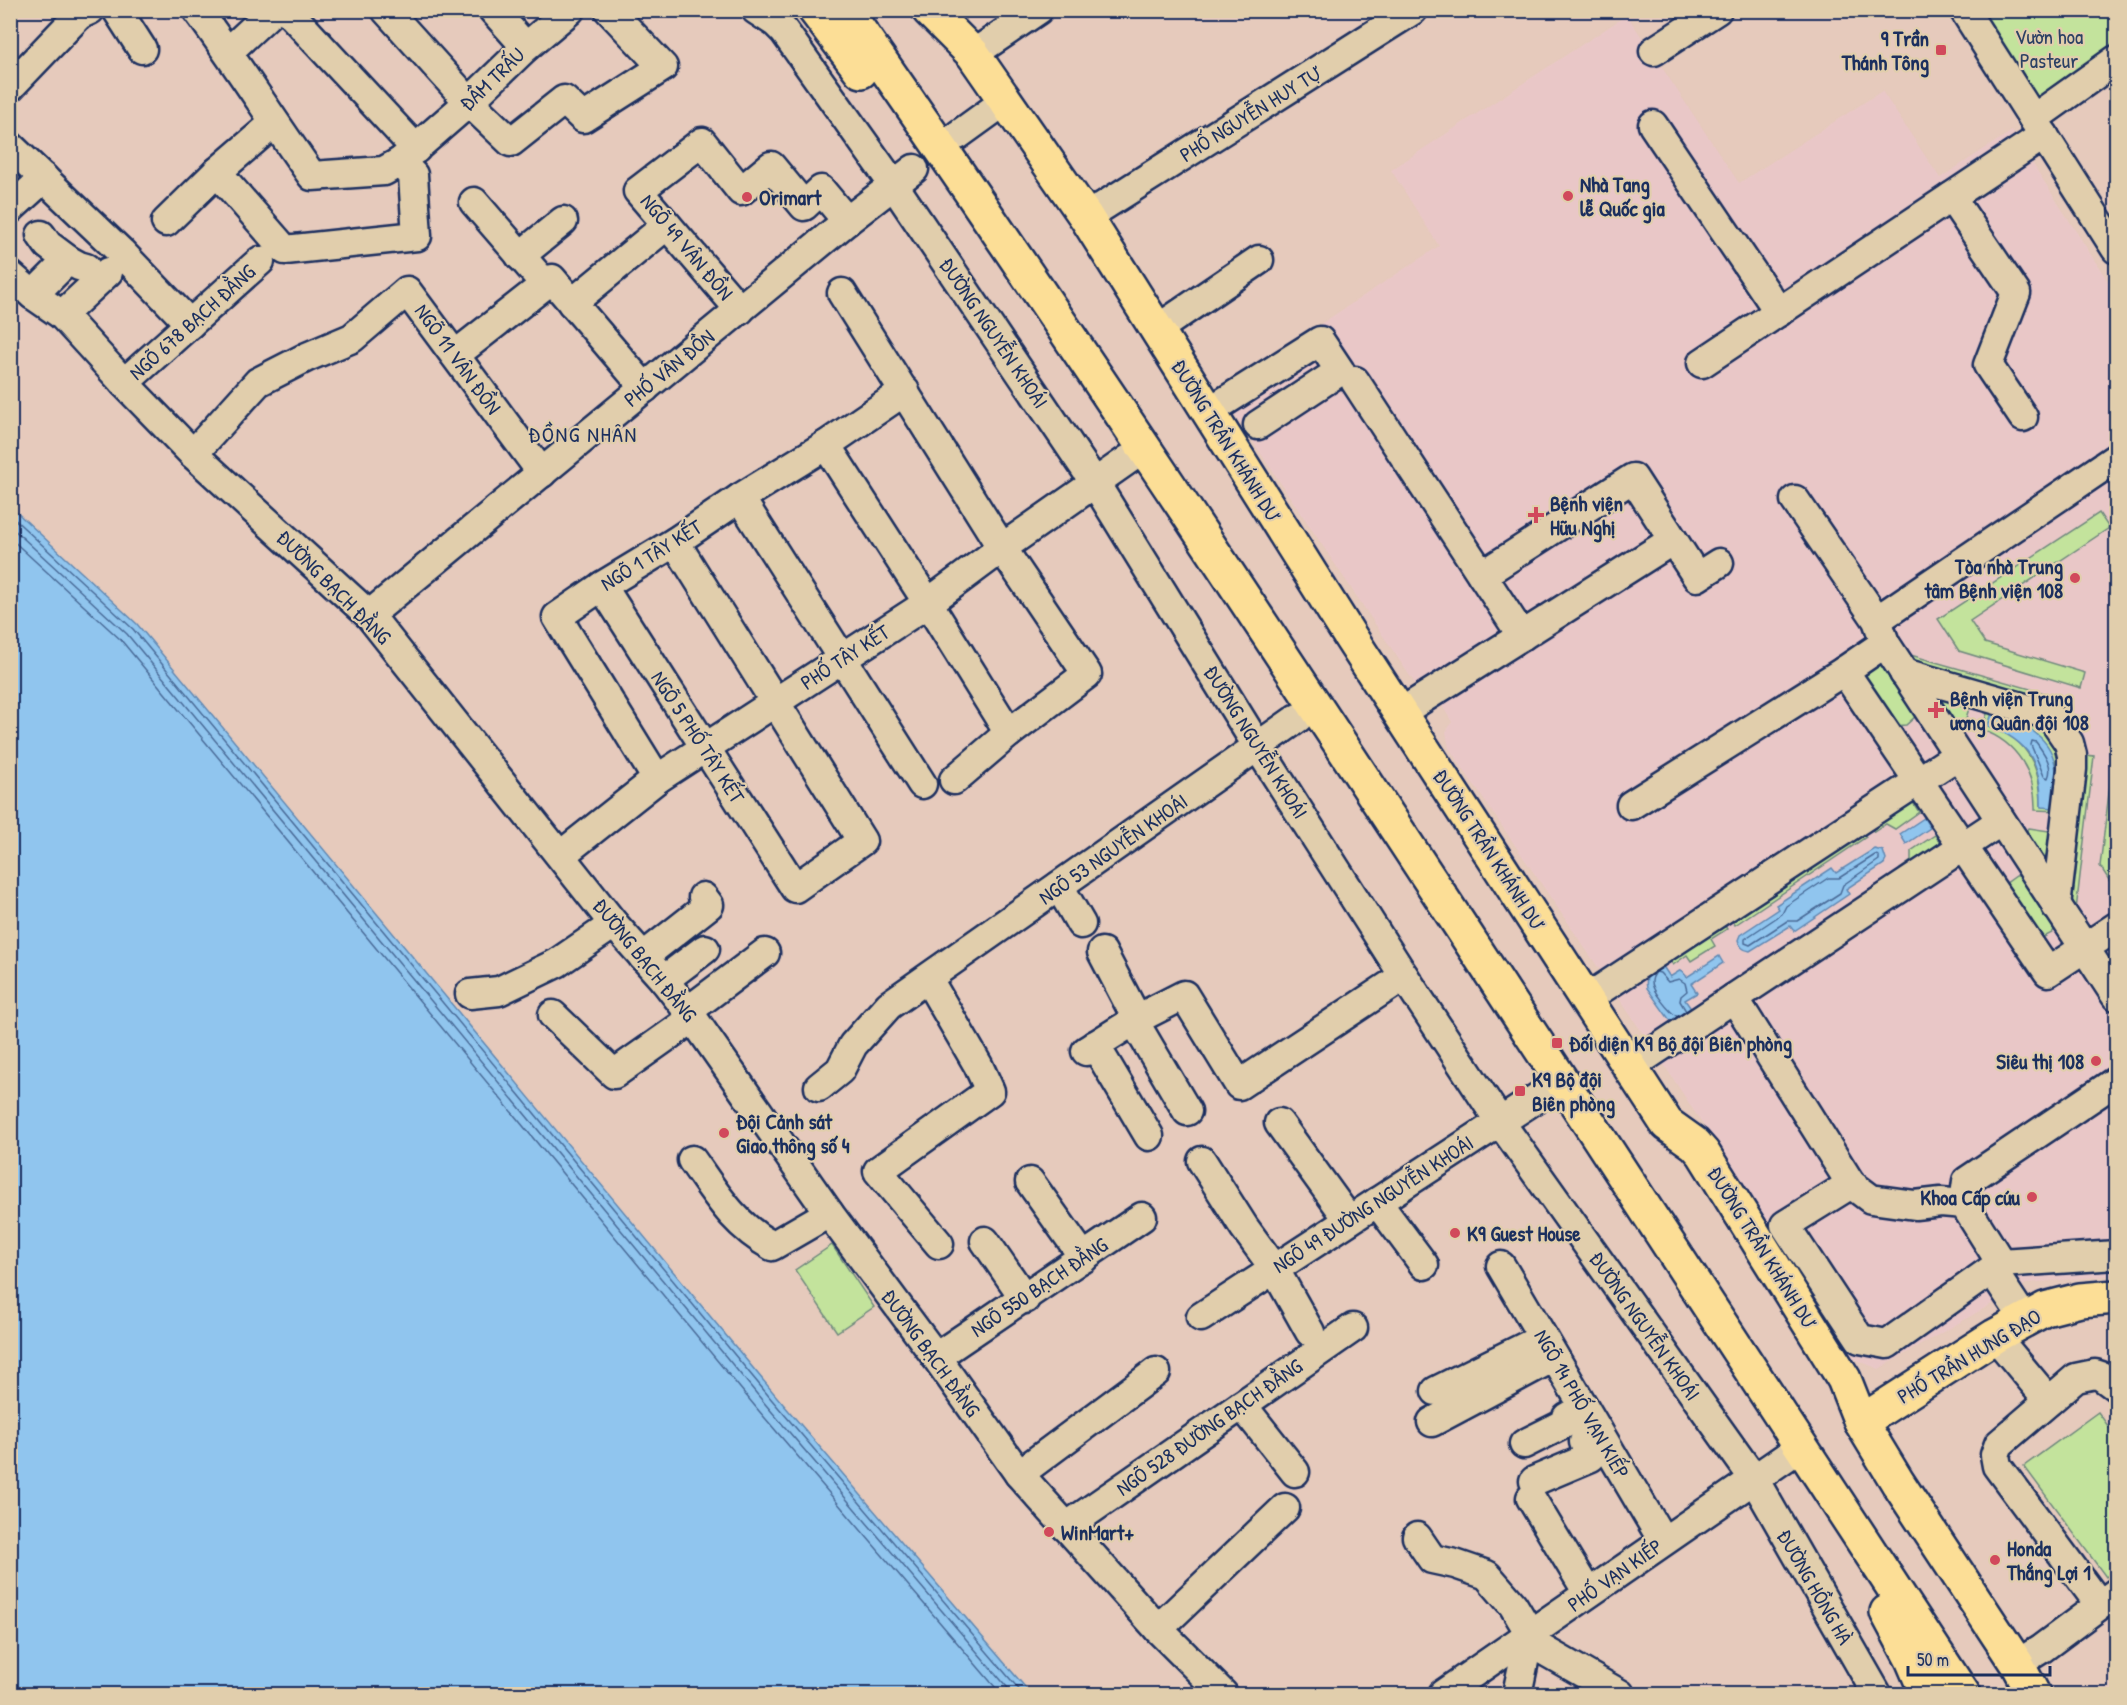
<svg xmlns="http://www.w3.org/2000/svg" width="2127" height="1705" viewBox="0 0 2127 1705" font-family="'Patrick Hand',sans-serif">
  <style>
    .built { fill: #e9c7c7 }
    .green { fill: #c3e39c; stroke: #6f897d; stroke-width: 1.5; fill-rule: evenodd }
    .water { fill: #90c5ee; stroke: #6189b4; stroke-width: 1.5 }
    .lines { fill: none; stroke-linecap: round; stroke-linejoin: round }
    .shore { stroke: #4a6b98; stroke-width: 1.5 }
    .minor-casing { stroke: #1b2f5e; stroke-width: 33 }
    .major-casing { stroke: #1b2f5e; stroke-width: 38 }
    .minor { stroke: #e1ceac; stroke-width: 28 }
    .major { stroke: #fcde96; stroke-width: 33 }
    .poi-dot { fill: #d1495b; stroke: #e1ceac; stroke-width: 2 }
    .labels { text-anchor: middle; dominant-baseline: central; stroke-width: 4.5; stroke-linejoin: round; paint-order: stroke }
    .park-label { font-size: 21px; fill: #2c4164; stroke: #e1ceac }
    .poi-label { font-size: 21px; font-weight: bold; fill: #1b2f5e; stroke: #e1ceac; text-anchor: start }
    .street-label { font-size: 21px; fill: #1b2f5e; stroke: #e1ceac }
    .neighbourhood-label { font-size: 22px; letter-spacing: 1.5px; fill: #1b2f5e; stroke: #e1ceac }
  </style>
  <rect width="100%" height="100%" fill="#e6cabc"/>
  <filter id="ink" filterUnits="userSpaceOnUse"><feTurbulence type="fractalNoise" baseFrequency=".0167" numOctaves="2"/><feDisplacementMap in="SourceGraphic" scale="12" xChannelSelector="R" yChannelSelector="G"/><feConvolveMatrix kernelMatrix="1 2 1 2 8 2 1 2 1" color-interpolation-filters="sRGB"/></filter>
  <g filter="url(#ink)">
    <path class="built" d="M1627,15L1739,183L1882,91L1940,178L2012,131L2116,294V1275L2028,1283L1879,1369L1854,1359L1665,1066L1449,748L1446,732L1452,722L1434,692L1420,691L1219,391L1439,246L1391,170Z"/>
    <g class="green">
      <path d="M1980,11H2116V45L2039,102Z"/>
      <path d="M2099,513L2109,528L1970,621L1985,643L2085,673L2081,688L1959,651L1938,619Z"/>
      <path d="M1907,654L2055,696L2052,705L1915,666Z"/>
      <path d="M1884,664L1916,716L1906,725L1894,726L1862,677L1876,665Z"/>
      <path d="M1942,697L1971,702L1963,728L1956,729L1939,701Z"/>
      <path d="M1989,707L2042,727L2061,757L2059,811L2035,810C2036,774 2017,742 1982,730ZM2003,732L2046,745L2041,807C2041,776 2032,746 2003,732Z"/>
      <path d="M2116,736V891L2100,866Z"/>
      <path d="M2084,755L2094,756L2076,910L2070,896Z"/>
      <path d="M1912,801L1919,812L1895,829L1886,824L1874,832L1868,823Z"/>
      <path d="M1860,828L1866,837L1735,925L1729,916Z"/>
      <path d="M2029,828L2056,832L2049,861H2045L2025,834Z"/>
      <path d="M1935,835L1942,846L1905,878L1900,869L1911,861V851Z"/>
      <path d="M2016,876H2024L2056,927L2052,933L2040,939L2005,884Z"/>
      <path d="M1722,921L1727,929L1711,939L1715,946L1691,961L1687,955L1673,965L1668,957Z"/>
      <path d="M832,1245L874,1307L837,1332L795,1270Z"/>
      <path d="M2098,1412L2116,1437V1569L2106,1577L2024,1466Z"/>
    </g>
    <g class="water">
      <path d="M11,507L137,624L777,1397L1031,1694H11Z"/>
      <path d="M1992,713C2018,721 2049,733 2055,764C2058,778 2056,793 2055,808L2041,807C2042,763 2029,741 1988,726Z"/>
      <path d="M1924,818L1930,828L1906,844L1900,834Z"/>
      <path d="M1874,849L1883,851L1886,860L1884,864L1846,889L1849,894L1794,931L1790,926L1750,951C1743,950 1740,947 1738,940L1740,935L1779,909L1776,905L1832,868L1836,873Z"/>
      <path d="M1719,956L1723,963L1691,984L1697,993L1685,1000L1697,1017L1674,1022L1669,1019L1647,988C1644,975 1651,970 1660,962L1670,977L1681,970L1687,977Z"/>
    </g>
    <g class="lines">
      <g class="shore">
        <path d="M10,515L133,629L772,1400L1023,1694"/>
        <path d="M10,526L127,634L766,1405L1013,1694"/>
        <path d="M10,538L121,640L759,1411L1001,1694"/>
        <path d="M2032,741L2036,742C2043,752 2054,765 2048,778L2044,776L2031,745Z"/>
        <path d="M1875,855L1879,856V860L1843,885L1840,893L1797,921H1787L1750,945L1745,943V939L1749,936L1782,914L1786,906L1828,878H1839Z"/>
        <path d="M1678,1017C1670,1013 1651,990 1652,981C1652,977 1654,975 1656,972L1660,973L1668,982L1679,979L1685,983L1687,991L1681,996L1680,1001L1686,1011"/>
      </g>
      <g class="minor-casing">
        <g id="minor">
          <path d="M117,10L142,49"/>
          <path d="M197,10C237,64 273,121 312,176L384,171L400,162L469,102L526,47L570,10"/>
          <path d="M287,10L416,149"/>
          <path d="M386,10L469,102L511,142L564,100L583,118L663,67L609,10"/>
          <path d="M493,10L526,47"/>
          <path d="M756,10L776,23L784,31L893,184L1095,483L1258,747L1404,976L1500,1122L1754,1479L1877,1694"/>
          <path d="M1964,10L2116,249"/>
          <path d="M1654,51L1717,10"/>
          <path d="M228,52L273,10"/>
          <path d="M973,54L1038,10"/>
          <path d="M10,87L79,15L90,10"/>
          <path d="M2033,119L2116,60"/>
          <path d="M1653,125L1779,312"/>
          <path d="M958,135L1005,101"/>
          <path d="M10,146L121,252L190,324"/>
          <path d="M217,172L285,250L417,236L413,175L400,162"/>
          <path d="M1951,197L2016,293L1988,365L2023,417"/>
          <path d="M474,202L545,284"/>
          <path d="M10,209L44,178"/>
          <path d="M1086,217L1413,10"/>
          <path d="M166,222L217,172L274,123"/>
          <path d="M41,235L48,245L68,260"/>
          <path d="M520,256L563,221"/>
          <path d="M10,275L33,295L62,315L124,383L193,454L369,615L614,924L664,980L688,1011L829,1213L936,1357L1019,1474L1158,1629L1223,1694"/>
          <path d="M33,295L68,260L79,266L86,268"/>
          <path d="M572,303L667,225"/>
          <path d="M740,310L638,191L702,142L741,191L771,166L804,206L821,190L847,221"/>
          <path d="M62,315L108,272"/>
          <path d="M1156,330L1259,260"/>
          <path d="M455,355L552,279L645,388"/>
          <path d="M1702,363L2044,135"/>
          <path d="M1355,381L1522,636"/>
          <path d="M124,383L260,261"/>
          <path d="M1208,412L1320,341L1340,371L1258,425"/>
          <path d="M826,445L928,603L1009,733L1087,674L1002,548L842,293"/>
          <path d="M193,454L258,382L307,357L352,338L407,291L542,473"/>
          <path d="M740,498L922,784"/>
          <path d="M1795,500L1877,620L1885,643L2116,996"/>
          <path d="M1482,575L1633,478L1697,577L1719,563"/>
          <path d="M602,586L795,888L862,841L675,542"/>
          <path d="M369,615L847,221L914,169"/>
          <path d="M1877,620L2116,458"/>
          <path d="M1844,671L2048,972L2116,927"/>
          <path d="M1904,673L2046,714L2054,721L2069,743L2072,755V769L2056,906"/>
          <path d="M1400,713L1673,540"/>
          <path d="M657,779L557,617L602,586L675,542L740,498L826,445L905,391"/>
          <path d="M954,780L1009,733"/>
          <path d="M1631,805L1844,671L1885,643"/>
          <path d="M561,855L657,779L928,603L1002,548L1129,459"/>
          <path d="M1059,886L1081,924"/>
          <path d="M1102,952L1137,1019"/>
          <path d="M643,957L709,905L703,897"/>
          <path d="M928,979L978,1065L990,1091L878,1171L939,1244"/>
          <path d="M664,980L705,949"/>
          <path d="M470,994L499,991L557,963L614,924"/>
          <path d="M1734,998L1851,1184L1785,1225L1860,1339L1887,1344L2001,1263L2116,1255"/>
          <path d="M1586,999L1958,755"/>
          <path d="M688,1011L765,953"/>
          <path d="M553,1015L614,1074L693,1018"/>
          <path d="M1134,1021L1187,1111"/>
          <path d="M1095,1045L1149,1136"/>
          <path d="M1086,1051L1137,1019L1184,995L1239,1085L1404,976"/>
          <path d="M1630,1067L2001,821"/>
          <path d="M819,1087L840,1070L853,1045L889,1005L1298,718"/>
          <path d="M1279,1123L1349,1220"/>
          <path d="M692,1160C717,1195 733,1224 772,1246L829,1213"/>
          <path d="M1202,1161L1244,1227L1274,1268L1310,1332"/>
          <path d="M1030,1182L1084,1258"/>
          <path d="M1851,1184L1871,1199L1915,1205L1941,1202L1964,1204L2001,1263"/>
          <path d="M1377,1202L1424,1265"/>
          <path d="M1964,1204L1967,1181L2116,1081"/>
          <path d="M985,1241L1025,1299"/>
          <path d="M1501,1266L1663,1541"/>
          <path d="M1992,1270L2025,1320"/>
          <path d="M1201,1317L1546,1092"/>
          <path d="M1995,1336L2049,1401"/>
          <path d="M936,1357L1142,1217"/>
          <path d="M1436,1391L1543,1338"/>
          <path d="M1242,1405L1295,1472"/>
          <path d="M1432,1422L1554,1357"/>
          <path d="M1524,1444L1570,1421L1567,1417L1584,1407"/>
          <path d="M1019,1474L1156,1372"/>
          <path d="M1534,1481L1591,1457L1584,1442L1599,1434"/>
          <path d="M1531,1498L1588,1593"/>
          <path d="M1066,1527L1353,1328"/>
          <path d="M1417,1537L1432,1559L1455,1564L1487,1575L1513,1605L1538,1647L1620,1694"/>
          <path d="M2100,1605L1997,1466L1995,1455L1999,1444L2076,1378L2095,1374L2101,1376L2116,1387"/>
          <path d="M1158,1629L1285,1508"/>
          <path d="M2017,1664L2041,1649L2116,1593"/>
          <path d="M1443,1694L1802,1446"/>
          <path d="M1517,1694L1530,1633"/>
        </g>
      </g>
      <g class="major-casing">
        <g id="major">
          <path d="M815,10L861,71"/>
          <path d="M845,10C1055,310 1256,615 1457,921C1626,1179 1796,1436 1963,1694"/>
          <path d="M929,10L973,54L1086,217L1351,638L1667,1124L1695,1144L1703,1153L1844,1379L1861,1422L1898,1483L2017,1664L2033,1694"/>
          <path d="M1861,1422L1995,1336L2045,1309L2080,1300L2116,1297"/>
          <path d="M1887,1612L1912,1659L1927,1694"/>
        </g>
      </g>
      <use href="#minor" class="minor"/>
      <use href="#major" class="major"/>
    </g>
  </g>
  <g class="poi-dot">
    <rect x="1935" y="44" width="12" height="12" rx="3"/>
    <circle cx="1568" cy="196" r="6"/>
    <circle cx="747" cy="197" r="6"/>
    <path d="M1533 506h6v6h6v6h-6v6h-6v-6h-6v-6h6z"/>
    <circle cx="2075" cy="578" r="6"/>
    <path d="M1933 701h6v6h6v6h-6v6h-6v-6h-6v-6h6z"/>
    <rect x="1551" y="1037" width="12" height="12" rx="3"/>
    <circle cx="2096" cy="1061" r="6"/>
    <rect x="1514" y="1085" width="12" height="12" rx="3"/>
    <circle cx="724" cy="1133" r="6"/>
    <circle cx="2032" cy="1197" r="6"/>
    <circle cx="1455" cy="1233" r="6"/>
    <circle cx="1049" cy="1532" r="6"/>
    <circle cx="1995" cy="1560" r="6"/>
  </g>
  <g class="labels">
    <g class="park-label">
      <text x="2049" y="36">Vườn hoa<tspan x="2049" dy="24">Pasteur</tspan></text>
    </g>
    <g class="poi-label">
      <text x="1929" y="38" text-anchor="end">9 Trần<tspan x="1929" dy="24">Thánh Tông</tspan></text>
      <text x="1580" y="184">Nhà Tang<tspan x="1580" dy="24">lễ Quốc gia</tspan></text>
      <text x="759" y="197">Orimart</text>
      <text x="1550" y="503">Bệnh viện<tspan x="1550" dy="24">Hữu Nghị</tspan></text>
      <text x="2063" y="566" text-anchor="end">Tòa nhà Trung<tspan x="2063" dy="24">tâm Bệnh viện 108</tspan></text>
      <text x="1950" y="698">Bệnh viện Trung<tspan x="1950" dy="24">ương Quân đội 108</tspan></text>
      <text x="1569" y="1043">Đối diện K9 Bộ đội Biên phòng</text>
      <text x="2084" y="1061" text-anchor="end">Siêu thị 108</text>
      <text x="1532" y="1079">K9 Bộ đội<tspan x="1532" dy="24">Biên phòng</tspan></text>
      <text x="736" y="1121">Đội Cảnh sát<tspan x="736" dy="24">Giao thông số 4</tspan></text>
      <text x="2020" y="1197" text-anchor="end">Khoa Cấp cứu</text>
      <text x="1467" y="1233">K9 Guest House</text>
      <text x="1061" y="1532">WinMart+</text>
      <text x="2007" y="1548">Honda<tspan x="2007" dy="24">Thắng Lợi 1</tspan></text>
    </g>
    <g class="street-label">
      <text transform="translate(492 79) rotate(-44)">ĐẦM TRẤU</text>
      <text transform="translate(1250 114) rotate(-32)">PHỐ NGUYỄN HUY TỰ</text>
      <text transform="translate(687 247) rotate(50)">NGÕ 49 VÂN ĐỒN</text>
      <text transform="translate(192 322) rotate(-42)">NGÕ 678 BẠCH ĐẰNG</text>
      <text transform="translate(994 333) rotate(56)">ĐƯỜNG NGUYỄN KHOÁI</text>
      <text transform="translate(458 359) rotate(54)">NGÕ 11 VÂN ĐỒN</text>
      <text transform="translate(669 368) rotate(-39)">PHỐ VÂN ĐỒN</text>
      <text transform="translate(1226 440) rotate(58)">ĐƯỜNG TRẦN KHÁNH DƯ</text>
      <text transform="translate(651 555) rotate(-32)">NGÕ 1 TÂY KẾT</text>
      <text transform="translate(334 587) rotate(45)">ĐƯỜNG BẠCH ĐẰNG</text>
      <text transform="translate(845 657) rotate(-33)">PHỐ TÂY KẾT</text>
      <text transform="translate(698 737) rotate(57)">NGÕ 5 PHỐ TÂY KẾT</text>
      <text transform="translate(1256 742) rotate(58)">ĐƯỜNG NGUYỄN KHOÁI</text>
      <text transform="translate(1113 849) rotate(-35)">NGÕ 53 NGUYỄN KHOÁI</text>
      <text transform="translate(1489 849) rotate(57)">ĐƯỜNG TRẦN KHÁNH DƯ</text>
      <text transform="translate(645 960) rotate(51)">ĐƯỜNG BẠCH ĐẰNG</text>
      <text transform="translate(1373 1204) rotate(-33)">NGÕ 49 ĐƯỜNG NGUYỄN KHOÁI</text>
      <text transform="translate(1762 1247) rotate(58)">ĐƯỜNG TRẦN KHÁNH DƯ</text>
      <text transform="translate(1039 1287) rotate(-34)">NGÕ 550 BẠCH ĐẰNG</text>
      <text transform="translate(1645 1326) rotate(55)">ĐƯỜNG NGUYỄN KHOÁI</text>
      <text transform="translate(931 1353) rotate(54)">ĐƯỜNG BẠCH ĐẰNG</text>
      <text transform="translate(1969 1356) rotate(-31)">PHỐ TRẦN HƯNG ĐẠO</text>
      <text transform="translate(1582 1404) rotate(60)">NGÕ 14 PHỐ VẠN KIẾP</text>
      <text transform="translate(1209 1427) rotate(-35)">NGÕ 528 ĐƯỜNG BẠCH ĐẰNG</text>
      <text transform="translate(1615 1575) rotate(-35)">PHỐ VẠN KIẾP</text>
      <text transform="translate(1815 1587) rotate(60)">ĐƯỜNG HỒNG HÀ</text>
    </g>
    <g class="neighbourhood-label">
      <text x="583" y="434">ĐỒNG NHÂN</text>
    </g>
  </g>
  <rect width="2127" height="1705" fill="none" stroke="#e1ceac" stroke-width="36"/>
  <rect x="18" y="18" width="2091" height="1669" fill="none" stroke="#1b2f5e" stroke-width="2" filter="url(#ink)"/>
  <path d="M1908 1666v9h142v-9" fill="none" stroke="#1b2f5e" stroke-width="3"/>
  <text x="1917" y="1666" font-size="18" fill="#1b2f5e" stroke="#e1ceac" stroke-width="4.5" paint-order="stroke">50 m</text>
</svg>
